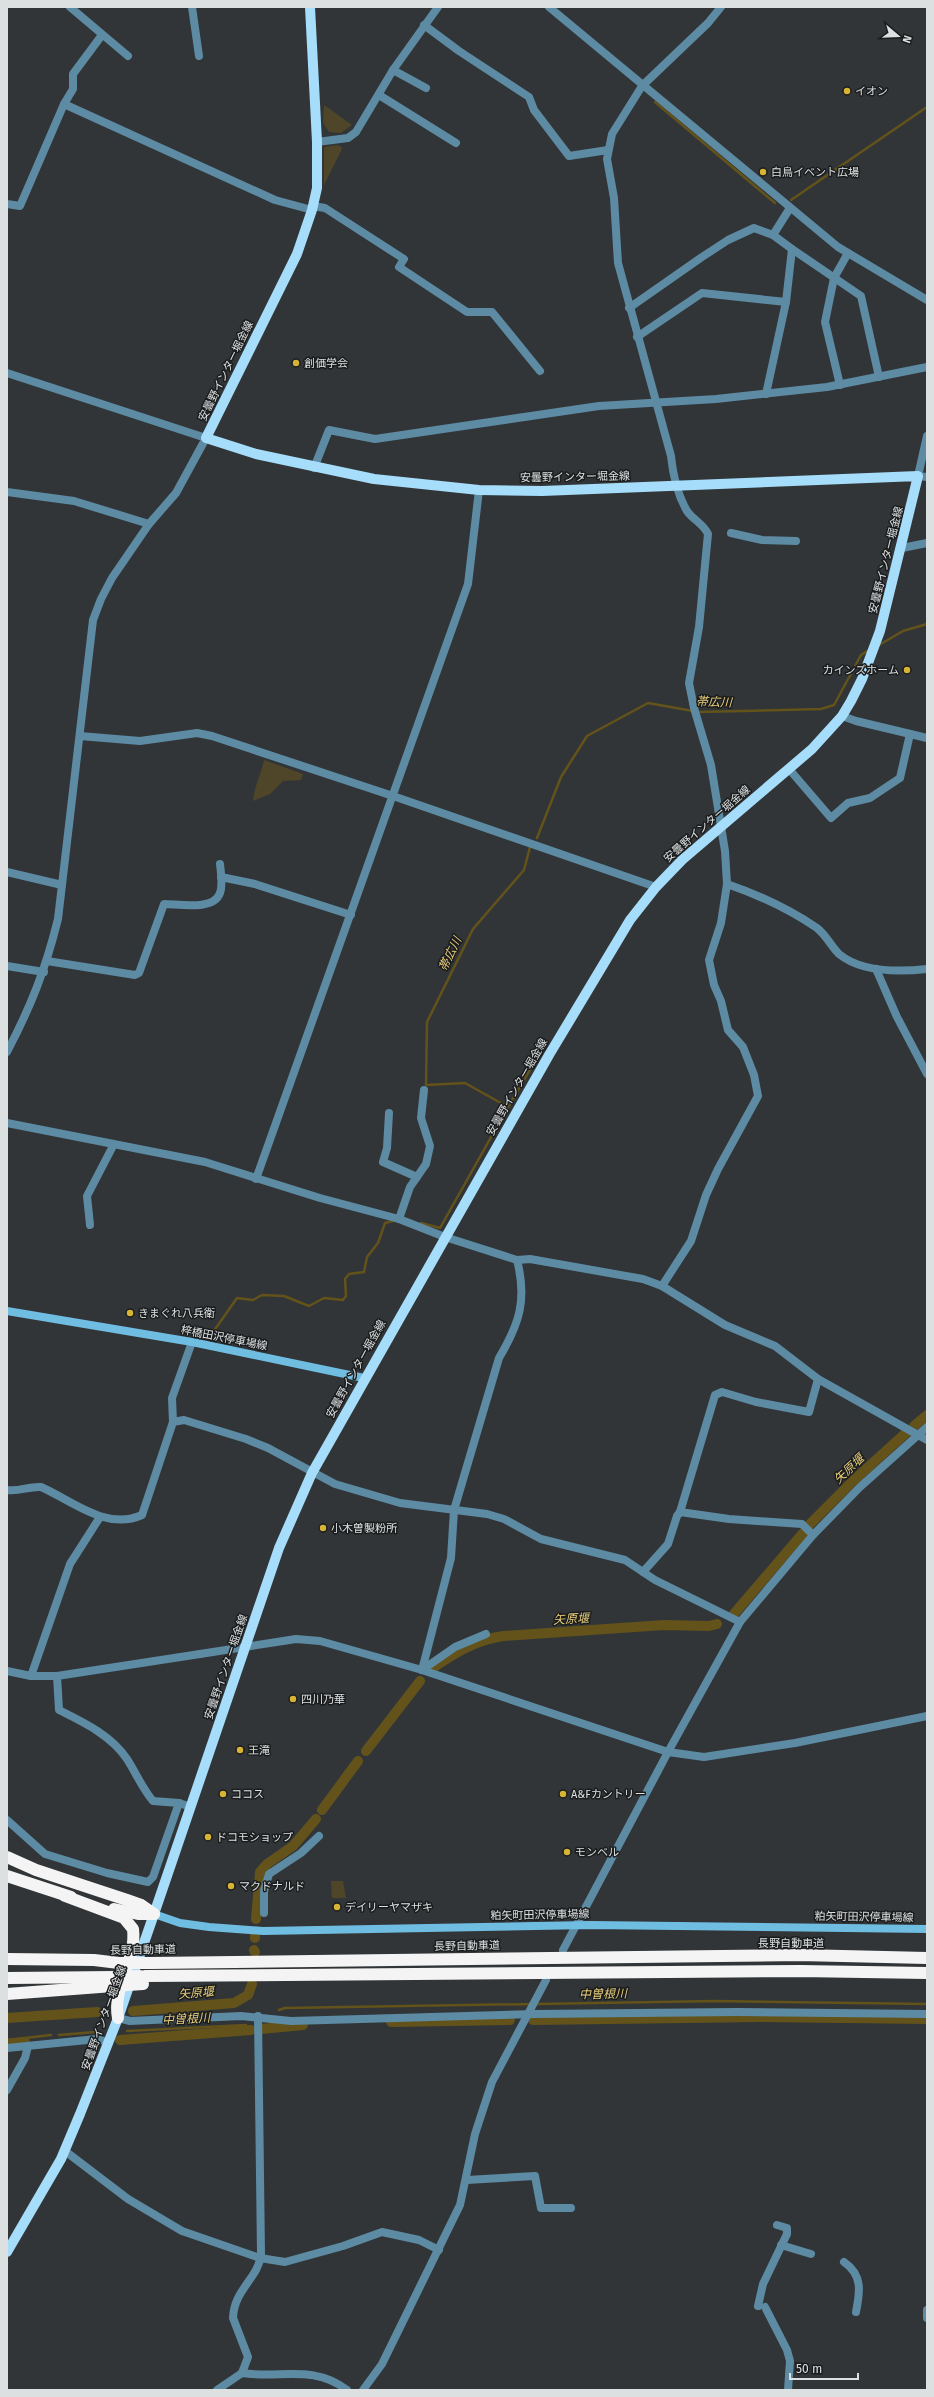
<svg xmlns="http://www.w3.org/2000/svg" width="934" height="2397" viewBox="0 0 934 2397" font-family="'Fira Sans','Noto Sans JP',sans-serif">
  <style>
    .green { fill: #4f4629 }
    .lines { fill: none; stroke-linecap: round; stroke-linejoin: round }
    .stream { stroke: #63531b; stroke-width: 2.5 }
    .canal { stroke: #63531b; stroke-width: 10 }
    .minor { stroke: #5d8ba3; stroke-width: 8 }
    .tertiary { stroke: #5d8ba3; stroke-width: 8 }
    .secondary { stroke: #70bde2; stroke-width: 8 }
    .primary { stroke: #a6ddfa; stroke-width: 10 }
    .motorway { stroke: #f4f4f4; stroke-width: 12 }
    .motorway-bridge { stroke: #f4f4f4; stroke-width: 12 }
    .poi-dot { fill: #d8b434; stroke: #1a1c1d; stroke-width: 1.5 }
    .labels { text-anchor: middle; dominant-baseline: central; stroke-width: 3; stroke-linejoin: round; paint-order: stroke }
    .poi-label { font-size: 11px; fill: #dde0e1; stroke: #1a1c1d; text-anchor: start }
    .street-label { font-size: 11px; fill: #dde0e1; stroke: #1a1c1d }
    .water-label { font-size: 12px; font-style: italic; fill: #e7cd7b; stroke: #1a1c1d }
  </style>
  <rect width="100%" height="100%" fill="#313537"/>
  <g class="green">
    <path d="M324,105L352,125L341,133L329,132L323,123Z"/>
    <path d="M337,145L342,147L341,151L324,185V147Z"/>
    <path d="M264,760L303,774L301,780L283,781L270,794L253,801C254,787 261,775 264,760Z"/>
    <path d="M331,1881H343L346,1898H332Z"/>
  </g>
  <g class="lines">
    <g class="stream">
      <path d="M655,102L775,203"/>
      <path d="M791,200L927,107"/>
      <path d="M879,645L903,631L927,624"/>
      <path d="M698,712L821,709L834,705L861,655L869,650"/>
      <path d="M537,838L561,777L587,736L648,703L693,711"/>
      <path d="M508,1107L545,1044"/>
      <path d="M421,1223L440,1228L508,1107L465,1083L426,1085L427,1022L473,929L524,870L530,847"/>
      <path d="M211,1335L237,1298L253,1300L262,1295L284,1296L309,1306L324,1298L343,1300L346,1296L345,1279L349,1274L364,1272L367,1257L378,1243L385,1223L393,1221"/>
      <path d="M279,2010L285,2008L716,2001L927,2004"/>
      <path d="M127,2031L246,2025"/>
      <path d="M59,2035L95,2032"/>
      <path d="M7,2040L51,2035"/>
    </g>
    <g class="canal">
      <path d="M914,1426L927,1415"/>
      <path d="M809,1525L854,1480L907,1432"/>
      <path d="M733,1615L804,1532"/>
      <path d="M434,1667C456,1652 476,1640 503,1636L664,1625L709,1626L717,1624"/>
      <path d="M366,1751L420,1681"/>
      <path d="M322,1810L358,1761"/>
      <path d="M256,1919L260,1872L267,1864L293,1846L316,1819"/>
      <path d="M255,1938V1935"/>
      <path d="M254,1950L255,1952"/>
      <path d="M133,2011L234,2003L248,1995L252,1984"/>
      <path d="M7,2018L97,2012"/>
      <path d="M533,2020L760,2017L927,2019"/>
      <path d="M391,2022L510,2020"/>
      <path d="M261,2029L303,2025"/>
      <path d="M120,2040L251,2030"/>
      <path d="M7,2044L25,2042"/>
    </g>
    <g class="minor">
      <path d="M70,7L128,56"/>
      <path d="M192,7L199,56"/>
      <path d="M424,25L459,51L529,97L534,110L569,156L608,150"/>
      <path d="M393,70L426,88"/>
      <path d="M379,95L456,143"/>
      <path d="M64,104L73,89V74L102,35"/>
      <path d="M317,142L348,138L356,132L393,70L438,7"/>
      <path d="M7,204L20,206L64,104L275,200L312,210"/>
      <path d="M313,206L325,208L404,259L399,267L467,312H492L540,371"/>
      <path d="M792,249L861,296L879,377"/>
      <path d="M629,308L702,257L728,240L754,228L773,235"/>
      <path d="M637,337L702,293L786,302"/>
      <path d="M840,385L825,322L834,278L848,253"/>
      <path d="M766,394L786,302L792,249L773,235L790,208"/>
      <path d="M314,468L329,430L375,439L599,406L716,399L827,387L927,367"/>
      <path d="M7,492L74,501L149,524"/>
      <path d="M731,533L762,540L796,541"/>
      <path d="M902,548L927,543"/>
      <path d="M789,769L831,818L848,803L870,798L900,778L910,734"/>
      <path d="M393,796L656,887"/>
      <path d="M7,872L62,885"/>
      <path d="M221,877L255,884L351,915"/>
      <path d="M727,884C759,895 789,909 817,928C826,935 831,946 839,954C862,973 899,972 927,969"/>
      <path d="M47,961L135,975L139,973L164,904C179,904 214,911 220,893C223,885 221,872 220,864"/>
      <path d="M7,966L44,972"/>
      <path d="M876,969L897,1017L927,1074"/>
      <path d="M389,1113L387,1148L383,1162L417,1177"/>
      <path d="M7,1123L205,1162L320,1198L399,1219L445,1237L517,1260L530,1259L643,1279L662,1286L725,1325L775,1346L818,1379L927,1440"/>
      <path d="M256,1179L468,584L479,490"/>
      <path d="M399,1219L410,1187L426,1164L430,1146L421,1118L424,1090"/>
      <path d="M90,1225L87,1196L114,1144"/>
      <path d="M662,1286L691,1241L706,1195L718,1169L758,1096L754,1075L743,1047L728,1030L721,1001L714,985L709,960L721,923L727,884L725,851L711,765L694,708L689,683L699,627L708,534C703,523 693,520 687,511C677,494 673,475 671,456L618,263L614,198L607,159L612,134L642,86L708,23L721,7"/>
      <path d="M173,1422L184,1420L246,1439L268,1448L335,1484L400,1503L487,1514L504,1519L541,1539L625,1560L655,1580L740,1622"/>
      <path d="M7,1490C19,1492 29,1486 41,1487C73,1501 106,1531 142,1515L173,1422L172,1398L192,1342"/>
      <path d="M680,1512L729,1519L802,1524L813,1535"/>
      <path d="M643,1572L668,1544L677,1516L680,1512L715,1395L722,1392L756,1402L809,1412L818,1379"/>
      <path d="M422,1670L451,1558L454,1510L499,1358C520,1323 527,1299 517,1260"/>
      <path d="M422,1670L455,1647L486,1634"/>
      <path d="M7,1671L31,1676H57L200,1654"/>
      <path d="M31,1676L70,1564L100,1517"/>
      <path d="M57,1676L59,1710C83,1722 111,1735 127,1759C136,1773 142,1788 153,1801L179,1803"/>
      <path d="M668,1752L704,1757L795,1743L927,1716"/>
      <path d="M7,1820L45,1854L107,1873L148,1882L153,1877L179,1803L191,1807"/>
      <path d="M264,1913V1891L269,1874L301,1853L319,1836"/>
      <path d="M118,2018L130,2021L241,2016L291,2021L535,2014L737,2012L927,2014"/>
      <path d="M7,2048L97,2039L108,2042"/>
      <path d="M65,2151L128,2199L182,2231L260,2258L285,2262L343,2246L382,2232L419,2240L439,2250"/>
      <path d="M467,2180L535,2176L541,2208H571"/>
      <path d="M781,2245L811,2254"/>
      <path d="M844,2262C863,2275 860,2292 856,2312"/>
      <path d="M758,2306L763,2284L787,2234V2228L777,2225"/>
      <path d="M765,2307L787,2350L790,2361L788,2390"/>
      <path d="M927,2310V2318"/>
      <path d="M242,2373L248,2357L233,2318C234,2289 259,2278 261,2254L258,2016"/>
      <path d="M217,2390L242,2373C280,2379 313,2364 347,2390"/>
    </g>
    <g class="tertiary">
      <path d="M549,7L838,247L927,300"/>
      <path d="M7,373L206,438L176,493L149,524L112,578L101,599L93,620L58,919C45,971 31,1006 7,1052"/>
      <path d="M927,436L918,476L927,477"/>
      <path d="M842,716L856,721L927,738"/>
      <path d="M80,736L140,741L197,733L212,736L393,796"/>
      <path d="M200,1654L296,1639L320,1641L422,1670L668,1752"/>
      <path d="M563,1950L668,1752L740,1622L813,1535L860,1487L927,1427"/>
      <path d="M7,2090L25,2058L28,2046"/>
      <path d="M363,2390L382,2364L460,2205L475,2134L492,2082L546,1980"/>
    </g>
    <g class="secondary">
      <path d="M7,1311L192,1342L364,1378"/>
      <path d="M154,1914L180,1923L209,1927L263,1931L590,1925L927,1929"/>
    </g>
    <path class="primary" d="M7,2252L61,2159L80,2114L118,2018L154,1914L279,1548L312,1473L549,1055L630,920L656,887L682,860L812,749L842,716L851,701L862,679L880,631L918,476L542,491L479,490L374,479L256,454L206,438L297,254L312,210L317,188V142L310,7"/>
    <g class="motorway">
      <path d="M7,1857L36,1870L127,1900L141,1905L154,1914"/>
      <path d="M7,1876L71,1897"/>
      <path d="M65,1896L124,1918L133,1929C137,1960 112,1987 118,2018"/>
      <path d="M114,1909L138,1914H154"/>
      <path d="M7,1959L94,1960L119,1963"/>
      <path d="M150,1963L800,1955L927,1958"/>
      <path d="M145,1976L800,1971L927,1973"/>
      <path d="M7,1978L115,1977"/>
      <path d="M7,1994L113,1986"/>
    </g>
    <g class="motorway-bridge">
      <path d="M119,1963H150"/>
      <path d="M115,1977L140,1976"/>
      <path d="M113,1986L143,1984"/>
    </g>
  </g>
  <g class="poi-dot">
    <circle cx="847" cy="91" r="4"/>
    <circle cx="763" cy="172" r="4"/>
    <circle cx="296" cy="363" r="4"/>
    <circle cx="907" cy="670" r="4"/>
    <circle cx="130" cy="1313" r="4"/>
    <circle cx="323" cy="1528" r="4"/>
    <circle cx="293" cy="1699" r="4"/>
    <circle cx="240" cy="1750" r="4"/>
    <circle cx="223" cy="1794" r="4"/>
    <circle cx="563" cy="1794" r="4"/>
    <circle cx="208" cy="1837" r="4"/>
    <circle cx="567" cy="1852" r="4"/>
    <circle cx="231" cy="1886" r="4"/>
    <circle cx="337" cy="1907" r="4"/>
  </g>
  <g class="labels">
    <g class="poi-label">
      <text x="855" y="91">イオン</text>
      <text x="771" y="172">白鳥イベント広場</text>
      <text x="304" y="363">創価学会</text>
      <text x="899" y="670" text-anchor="end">カインズホーム</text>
      <text x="138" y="1313">きまぐれ八兵衛</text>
      <text x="331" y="1528">小木曽製粉所</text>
      <text x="301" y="1699">四川乃華</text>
      <text x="248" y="1750">王滝</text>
      <text x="231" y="1794">ココス</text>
      <text x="571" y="1794">A&amp;Fカントリー</text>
      <text x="216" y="1837">ドコモショップ</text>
      <text x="575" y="1852">モンベル</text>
      <text x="239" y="1886">マクドナルド</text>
      <text x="345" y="1907">デイリーヤマザキ</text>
    </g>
    <g class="street-label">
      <text transform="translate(226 371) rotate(-64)">安曇野インター堀金線</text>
      <text transform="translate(575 477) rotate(-1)">安曇野インター堀金線</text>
      <text transform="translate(886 560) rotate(-76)">安曇野インター堀金線</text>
      <text transform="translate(707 824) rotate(-41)">安曇野インター堀金線</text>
      <text transform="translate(517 1087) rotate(-60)">安曇野インター堀金線</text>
      <text transform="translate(224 1338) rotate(11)">梓橋田沢停車場線</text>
      <text transform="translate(356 1369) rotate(-61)">安曇野インター堀金線</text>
      <text transform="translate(226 1667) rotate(-71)">安曇野インター堀金線</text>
      <text transform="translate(540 1915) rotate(-1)">粕矢町田沢停車場線</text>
      <text transform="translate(864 1917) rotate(1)">粕矢町田沢停車場線</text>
      <text x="791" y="1943">長野自動車道</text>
      <text transform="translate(467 1946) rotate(-1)">長野自動車道</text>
      <text transform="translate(143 1950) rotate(-1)">長野自動車道</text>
      <text transform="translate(104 2018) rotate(-70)">安曇野インター堀金線</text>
    </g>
    <g class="water-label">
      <text transform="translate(714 702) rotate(2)">帯広川</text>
      <text transform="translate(450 954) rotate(-64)">帯広川</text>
      <text transform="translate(849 1469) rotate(-43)">矢原堰</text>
      <text transform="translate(571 1619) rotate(-3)">矢原堰</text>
      <text transform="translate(196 1993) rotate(-5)">矢原堰</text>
      <text transform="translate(603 1994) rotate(-1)">中曽根川</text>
      <text transform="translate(186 2019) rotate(-3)">中曽根川</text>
    </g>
  </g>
  <rect width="934" height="2397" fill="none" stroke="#dde0e1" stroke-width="16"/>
  <g transform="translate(898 36) rotate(109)" stroke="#1a1c1d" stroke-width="3" paint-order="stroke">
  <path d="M0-3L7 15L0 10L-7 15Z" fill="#dde0e1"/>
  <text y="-6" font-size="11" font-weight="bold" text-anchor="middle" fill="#dde0e1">N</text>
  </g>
  <path d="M790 2373v6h68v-6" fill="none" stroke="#dde0e1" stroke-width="2"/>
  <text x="796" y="2373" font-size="12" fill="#dde0e1" stroke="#1a1c1d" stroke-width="3" paint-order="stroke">50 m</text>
</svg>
